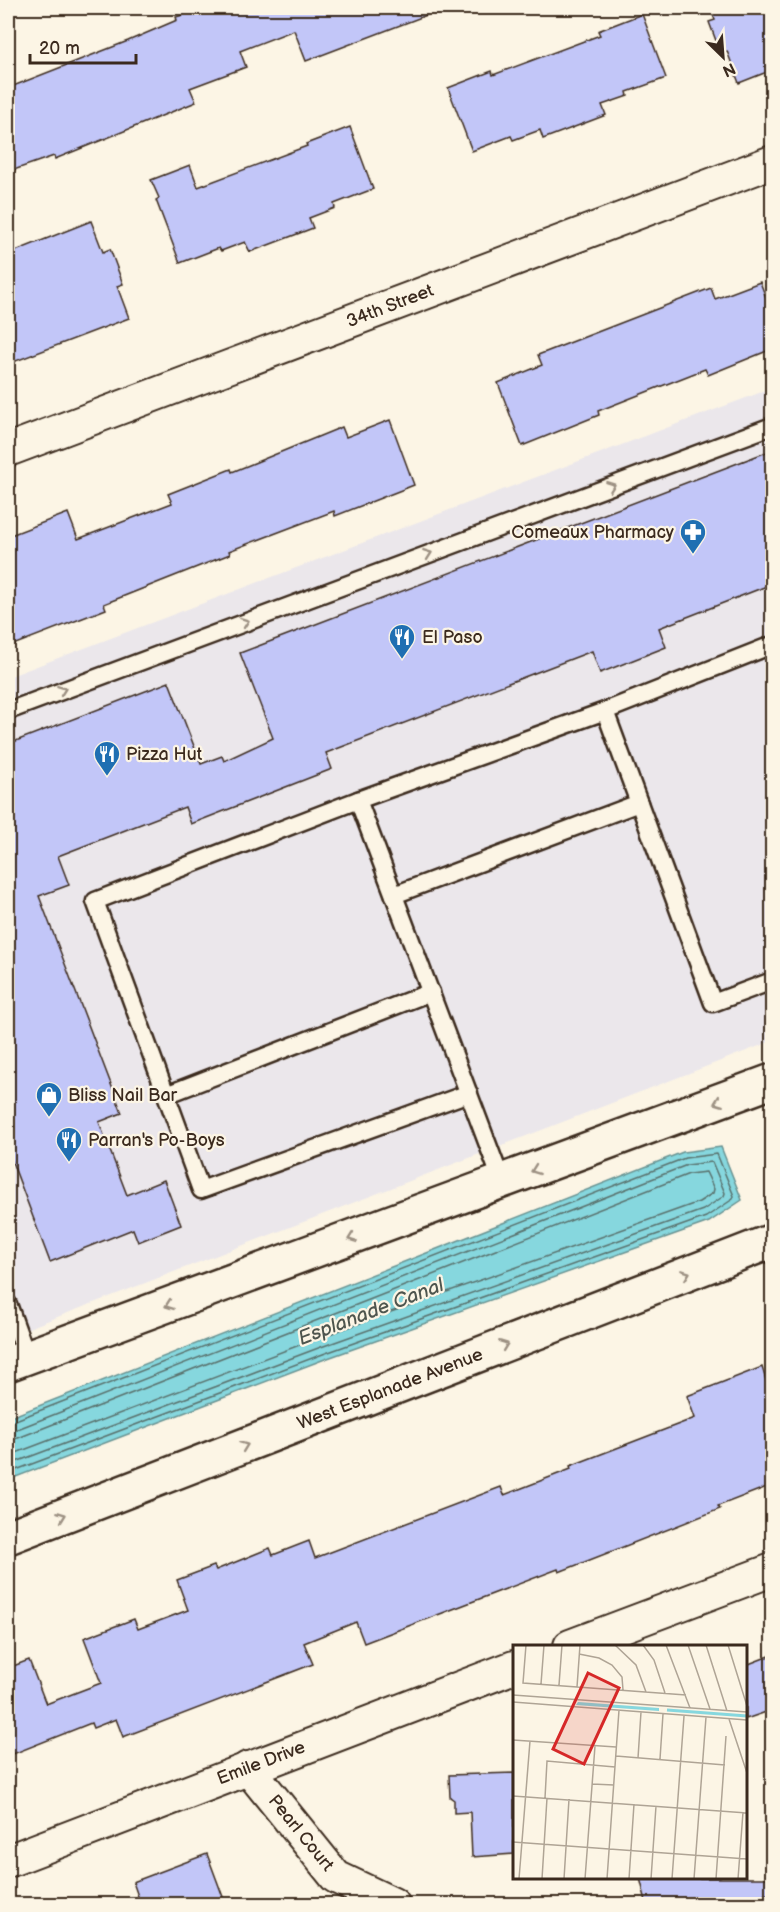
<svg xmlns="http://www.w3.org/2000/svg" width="780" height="1912" viewBox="0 0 780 1912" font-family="'Balsamiq Sans',sans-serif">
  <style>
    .built { fill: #ebe7eb }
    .water { fill: #86d7de; stroke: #689291; stroke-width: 1.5 }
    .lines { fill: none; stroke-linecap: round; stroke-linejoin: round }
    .shore { stroke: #596f6b; stroke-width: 1.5 }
    .building { fill: #c2c6f8; stroke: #3b2a1e; stroke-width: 1.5 }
    .lane-casing { stroke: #3b2a1e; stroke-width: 21 }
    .street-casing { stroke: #3b2a1e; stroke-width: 36 }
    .secondary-casing { stroke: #3b2a1e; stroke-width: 38 }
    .lane { stroke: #fcf5e5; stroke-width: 16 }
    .street { stroke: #fcf5e5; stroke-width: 32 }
    .secondary { stroke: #fcf5e5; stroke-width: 33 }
    .oneway { stroke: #9c9082 }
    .labels { text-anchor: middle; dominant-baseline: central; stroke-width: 4.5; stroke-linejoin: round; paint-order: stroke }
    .street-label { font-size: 18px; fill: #3b2a1e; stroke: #fcf5e5 }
    .poi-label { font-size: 18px; fill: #3b2a1e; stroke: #fcf5e5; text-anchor: start }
    .water-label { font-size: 20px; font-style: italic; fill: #4e554e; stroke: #fcf5e5 }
    .inset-river { fill: none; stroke: #86d7de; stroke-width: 3 }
    .inset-road { fill: none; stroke: #afa495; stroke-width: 1.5 }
    .view { fill: #d62828; fill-opacity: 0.15; stroke: #d62828; stroke-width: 3 }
    .inset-edge { fill: none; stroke: #3b2a1e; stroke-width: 3 }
  </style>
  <rect width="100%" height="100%" fill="#fcf5e5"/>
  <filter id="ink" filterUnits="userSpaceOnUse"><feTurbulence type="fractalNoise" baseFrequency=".0167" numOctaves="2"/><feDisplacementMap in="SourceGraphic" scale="12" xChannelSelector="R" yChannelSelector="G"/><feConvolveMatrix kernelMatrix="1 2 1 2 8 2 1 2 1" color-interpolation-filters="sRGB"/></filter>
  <g filter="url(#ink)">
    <path class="built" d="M772,388V1041L8,1336V677Z"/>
    <path class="water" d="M721,1147L742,1200L709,1222L325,1359L8,1480V1418L683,1152Z"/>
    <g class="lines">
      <g class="shore">
        <path d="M8,1423L685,1158L717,1154L734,1196L733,1199L706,1217L323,1354L8,1473"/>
        <path d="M8,1431L15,1430L687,1165L712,1162L725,1193L724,1196L703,1210L321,1347L8,1465"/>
        <path d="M8,1440L18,1438L689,1174L706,1172L714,1189L713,1193L699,1202L318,1338L8,1456"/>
      </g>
    </g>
    <g class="building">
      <path d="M204,8H440V10L306,61L294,30L240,51L246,67L190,88L196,102L55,159L54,156L8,172V88L128,41L177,20L176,17Z"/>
      <path d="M710,8H772V70L739,83L727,51L721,54L709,22L715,20Z"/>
      <path d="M642,14L666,78L627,92L628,96L602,105L606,115L543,139L540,130L513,140L511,136L472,151L448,88L492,71L493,75L600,35L598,31Z"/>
      <path d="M350,127L373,189L334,204L335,208L309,218L313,228L250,252L245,242L221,251L219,248L180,263L156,200L159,198L151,180L190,165L198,187L307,146L306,144Z"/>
      <path d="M91,221L103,252L110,249L123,284L117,286L129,318L8,364V254Z"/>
      <path d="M760,282L772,313V349L708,375L705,369L598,411L599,415L522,446L498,383L542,365L538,355L711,288L715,299Z"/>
      <path d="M390,420L414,485L335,516L334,511L229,551L230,554L104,604L106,609L8,647V536L68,513L78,539L172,503L168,494L231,469L232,472L342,427L346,437Z"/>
      <path d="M772,450V584L659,628L666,647L600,673L592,651L326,753L332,769L191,824L185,807L58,856L69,885L39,896L122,1113L99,1122L127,1195L164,1180L181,1225L138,1242L133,1229L50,1262L8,1151V744L169,682L201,764L222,756L224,761L273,738L240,653Z"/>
      <path d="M762,1367L772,1400V1485L718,1506L720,1509L559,1572L558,1569L364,1643L356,1622L304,1643L313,1664L123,1737L116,1719L93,1728L91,1723L8,1756V1668L29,1660L46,1704L101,1683L84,1638L134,1619L138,1629L188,1610L177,1580L214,1566L216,1570L270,1548L273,1555L309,1541L315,1558L501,1487L504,1495L571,1469L570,1466L695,1418L687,1396Z"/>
      <path d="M772,1655V1710L746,1719V1665Z"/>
      <path d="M514,1773V1854L472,1857L470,1812L454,1813V1800L450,1797L449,1775Z"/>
      <path d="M207,1854L226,1905H141L133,1882Z"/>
      <path d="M640,1878H772V1893L730,1905H647Z"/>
    </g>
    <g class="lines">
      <g class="lane-casing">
        <g id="lane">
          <path d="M8,711L772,426"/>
          <path d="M605,711L772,645"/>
          <path d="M358,800L605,711L713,1003L772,981"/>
          <path d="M394,895L639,803"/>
          <path d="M469,1093L201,1190L95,901L358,800L502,1182"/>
          <path d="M166,1095L431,992"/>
          <path d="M8,1304L27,1357"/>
        </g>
      </g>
      <g class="street-casing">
        <g id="street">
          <path d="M8,450L772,162"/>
          <path d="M570,1646L772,1570"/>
          <path d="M248,1768L336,1877L393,1904"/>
          <path d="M8,1861L514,1667"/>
        </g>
      </g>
      <g class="secondary-casing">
        <g id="secondary">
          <path d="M8,1364L772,1081"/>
          <path d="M8,1537L772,1241"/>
        </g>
      </g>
      <use href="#lane" class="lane"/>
      <use href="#street" class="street"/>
      <use href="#secondary" class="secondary"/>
    </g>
    <defs><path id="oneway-chevron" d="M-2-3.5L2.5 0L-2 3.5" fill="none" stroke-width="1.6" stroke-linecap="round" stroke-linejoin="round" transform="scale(1.5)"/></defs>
    <g class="oneway">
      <use href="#oneway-chevron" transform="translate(611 486) rotate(-20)"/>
      <use href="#oneway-chevron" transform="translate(428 554) rotate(-20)"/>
      <use href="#oneway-chevron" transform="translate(245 622) rotate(-20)"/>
      <use href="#oneway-chevron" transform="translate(62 690) rotate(-20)"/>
      <use href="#oneway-chevron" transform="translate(718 1102) rotate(159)"/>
      <use href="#oneway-chevron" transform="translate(535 1170) rotate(160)"/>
      <use href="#oneway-chevron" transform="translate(352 1238) rotate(160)"/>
      <use href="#oneway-chevron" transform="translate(686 1274) rotate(-21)"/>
      <use href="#oneway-chevron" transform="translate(169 1305) rotate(160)"/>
      <use href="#oneway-chevron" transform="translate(504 1345) rotate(-21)"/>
      <use href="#oneway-chevron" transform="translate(244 1446) rotate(-21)"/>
      <use href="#oneway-chevron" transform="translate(62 1516) rotate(-21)"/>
    </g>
  </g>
  <defs>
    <g id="pharmacy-pin" transform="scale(1.35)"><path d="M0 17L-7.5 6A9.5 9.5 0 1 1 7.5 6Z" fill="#1f6fb2" stroke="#fcf5e5"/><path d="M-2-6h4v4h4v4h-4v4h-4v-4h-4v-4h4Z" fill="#fff"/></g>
    <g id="restaurant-pin" transform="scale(1.35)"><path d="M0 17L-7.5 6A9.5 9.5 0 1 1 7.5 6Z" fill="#1f6fb2" stroke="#fcf5e5"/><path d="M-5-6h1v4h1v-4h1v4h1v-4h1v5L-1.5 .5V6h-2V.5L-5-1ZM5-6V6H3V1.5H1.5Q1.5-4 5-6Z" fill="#fff"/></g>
    <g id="shop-pin" transform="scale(1.35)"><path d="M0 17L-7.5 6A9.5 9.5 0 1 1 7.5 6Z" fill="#1f6fb2" stroke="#fcf5e5"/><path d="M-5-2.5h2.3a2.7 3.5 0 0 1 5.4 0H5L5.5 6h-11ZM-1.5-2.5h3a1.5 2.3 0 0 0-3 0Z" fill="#fff"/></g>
  </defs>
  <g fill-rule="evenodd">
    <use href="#pharmacy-pin" x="693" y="532"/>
    <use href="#restaurant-pin" x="402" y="637"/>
    <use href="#restaurant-pin" x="107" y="754"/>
    <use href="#shop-pin" x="49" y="1095"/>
    <use href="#restaurant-pin" x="69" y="1140"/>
  </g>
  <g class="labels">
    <g class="street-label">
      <text transform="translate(390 306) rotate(-21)">34th Street</text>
      <text transform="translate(390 1389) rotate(-21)">West Esplanade Avenue</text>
      <text transform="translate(261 1763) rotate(-21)">Emile Drive</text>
      <text transform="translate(301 1833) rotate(51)">Pearl Court</text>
    </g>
    <g class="poi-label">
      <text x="674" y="532" text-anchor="end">Comeaux Pharmacy</text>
      <text x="422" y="637">El Paso</text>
      <text x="126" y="754">Pizza Hut</text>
      <text x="68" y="1095">Bliss Nail Bar</text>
      <text x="88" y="1140">Parran's Po-Boys</text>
    </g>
    <g class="water-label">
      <text transform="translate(371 1312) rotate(-21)">Esplanade Canal</text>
    </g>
  </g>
  <g transform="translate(513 1645)">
    <rect width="234" height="234" fill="#fcf5e5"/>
    <path d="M65,57L146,63V66L63,60Z" fill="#86d7de"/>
    <path class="inset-river" d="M154,65L234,71"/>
    <path class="inset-road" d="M13,0L10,38L173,50M102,0L123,20L133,47M130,0L141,15L152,48M153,0L177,63M175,0L197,64M193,0L214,66M215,0L234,61M66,9L86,13L99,20L109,32L110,45M28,39L31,0M46,40L49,0M64,42L67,0M0,50L234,67M0,57L234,75M216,74L234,128M0,95L103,102M103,111L212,120M125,113L128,67M147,114L150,69M79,139L101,140M0,151L234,168M32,153L34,116L102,122M0,197L234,214M6,234L17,96M29,234L34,153M51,234L56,154M72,234L82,101M94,234L106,65M116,234L121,159M138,234L143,161M159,234L171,71M181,234L193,72M203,234L213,91M225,234L230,167"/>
    <path class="view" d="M75,28L106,43L71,119L40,104Z"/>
    <rect width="234" height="234" class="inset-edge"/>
  </g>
  <rect width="780" height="1912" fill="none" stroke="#fcf5e5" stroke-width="30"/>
  <rect x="15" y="15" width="750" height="1882" fill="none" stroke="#3b2a1e" stroke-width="2" filter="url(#ink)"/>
  <g transform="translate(723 57) rotate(155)" stroke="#fcf5e5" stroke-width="4.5" paint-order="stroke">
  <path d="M0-4.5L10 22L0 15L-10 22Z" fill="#3b2a1e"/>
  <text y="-9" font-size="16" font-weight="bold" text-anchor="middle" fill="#3b2a1e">N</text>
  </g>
  <path d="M30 54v9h106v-9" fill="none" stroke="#3b2a1e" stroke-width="3"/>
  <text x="39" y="54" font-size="18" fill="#3b2a1e" stroke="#fcf5e5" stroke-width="4.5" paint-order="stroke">20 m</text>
</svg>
